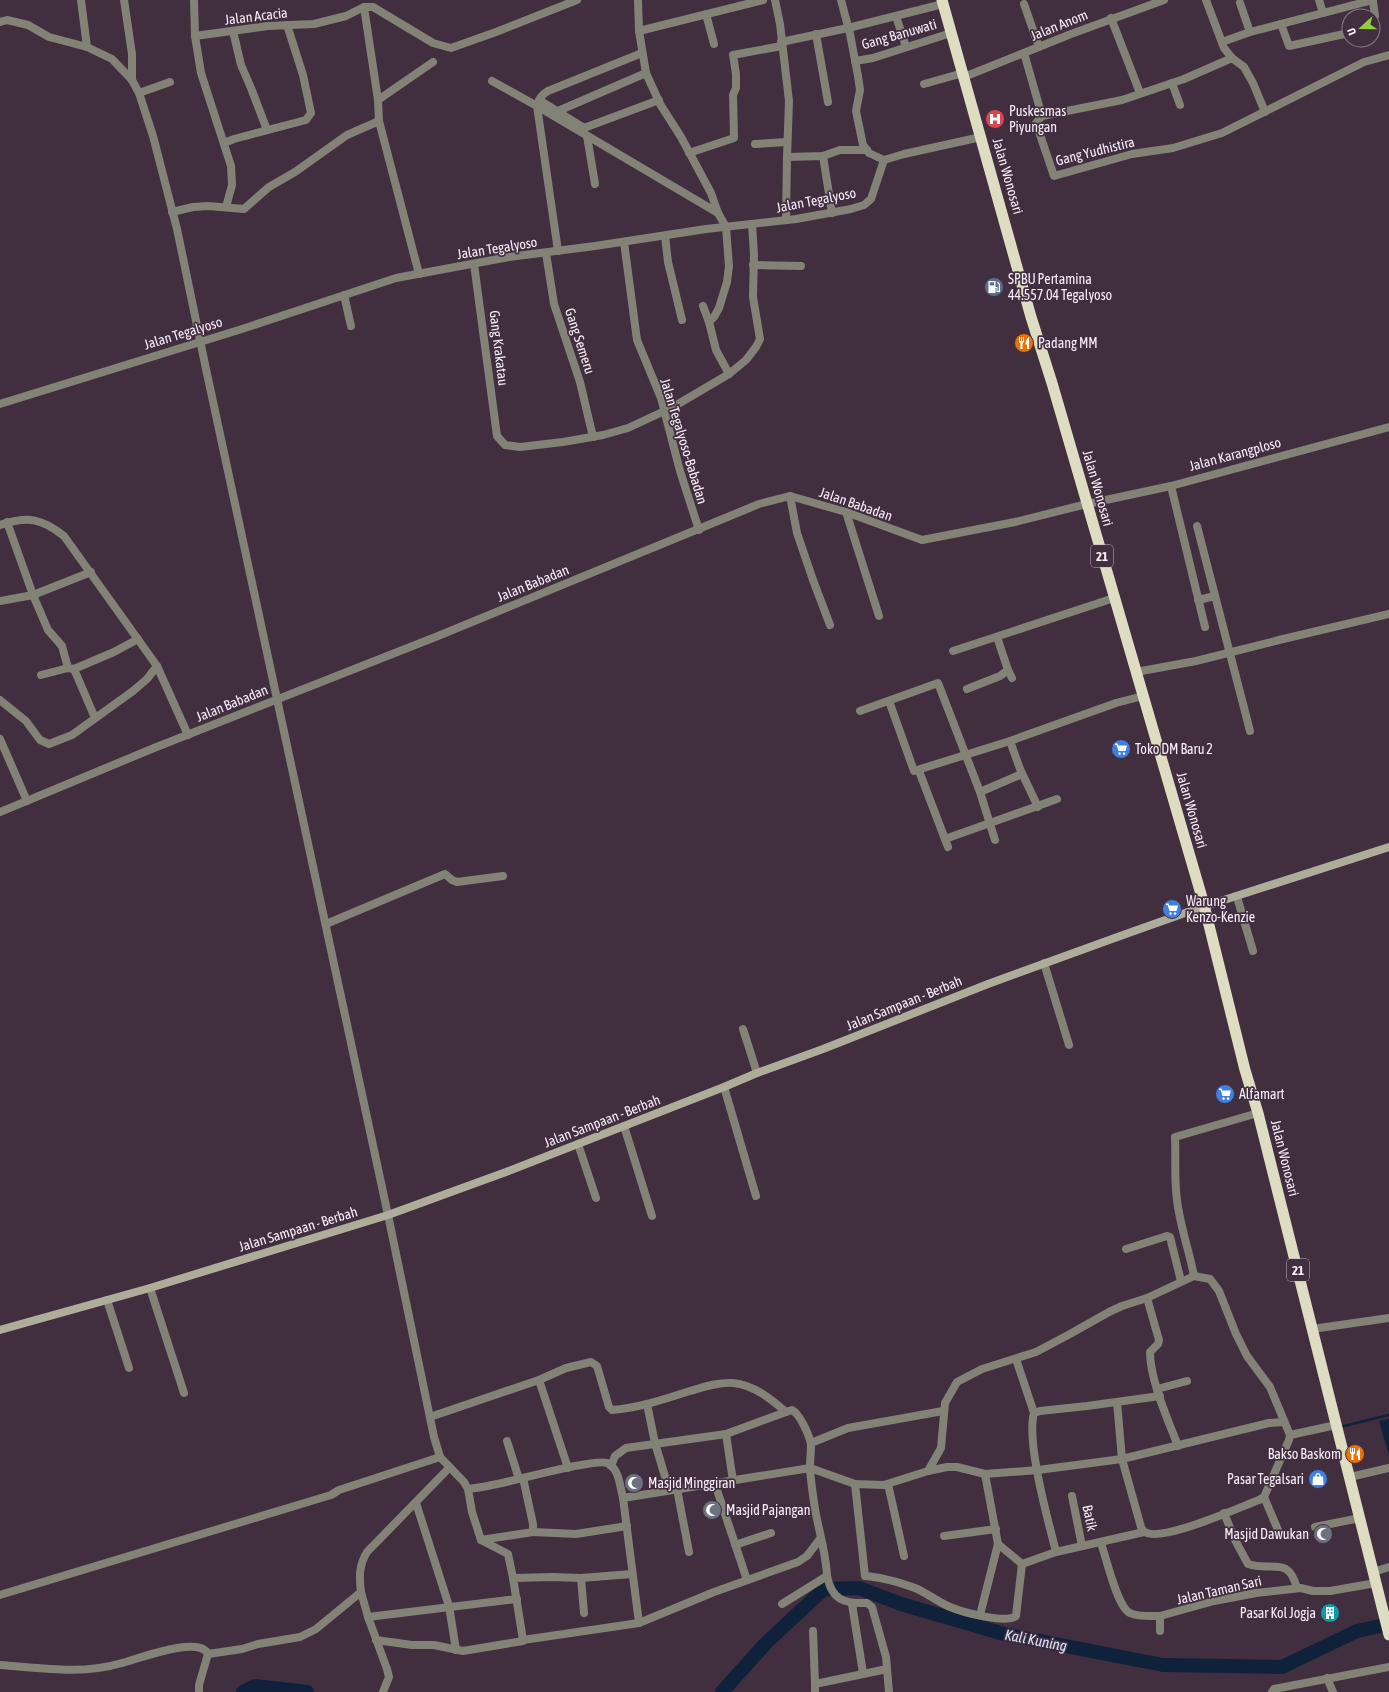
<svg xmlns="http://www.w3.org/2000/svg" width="1389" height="1692" viewBox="0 0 1389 1692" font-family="'Asap Condensed',sans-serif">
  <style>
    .water { fill: #0f213b }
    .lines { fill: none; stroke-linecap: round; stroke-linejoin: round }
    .stream { stroke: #0f213b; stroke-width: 2.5 }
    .river { stroke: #0f213b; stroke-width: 14 }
    .minor { stroke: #828276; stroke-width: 8 }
    .secondary { stroke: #adad9a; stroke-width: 8 }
    .trunk { stroke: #deddc2; stroke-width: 11 }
    .labels { text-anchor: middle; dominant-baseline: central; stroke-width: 3.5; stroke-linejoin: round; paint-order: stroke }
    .shield { fill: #412f40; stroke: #c2b5c2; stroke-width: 1 }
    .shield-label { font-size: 13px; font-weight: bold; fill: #faeef9 }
    .street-label { font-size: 14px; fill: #faeef9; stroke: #412f40 }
    .poi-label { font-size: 14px; fill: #faeef9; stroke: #412f40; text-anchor: start }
    .water-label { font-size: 15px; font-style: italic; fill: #d6e5fb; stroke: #412f40 }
  </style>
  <rect width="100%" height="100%" fill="#412f40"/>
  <path class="water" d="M1389,1419V1455L1379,1421Z"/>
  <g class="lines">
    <path class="stream" d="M1340,1427L1389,1415"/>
    <g class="river">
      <path d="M243,1692L255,1686L307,1692"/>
      <path d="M722,1692L766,1643L824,1589L859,1588L901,1604L1004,1634L1163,1665L1282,1667L1357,1631L1389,1624"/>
    </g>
    <g class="minor">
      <path d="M81,0L87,47"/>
      <path d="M124,0L132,54V80"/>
      <path d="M194,0L195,36L201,73L231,166L232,185L226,207"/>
      <path d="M638,0L639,31L646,73L660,104L681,137L711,193L718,213L726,227L729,266L727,282L719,308L714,317L709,322"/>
      <path d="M775,0L780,24L789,101L787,157"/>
      <path d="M841,0L850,34L858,76L860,90L856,111L863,145L869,153L884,160"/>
      <path d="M1206,0L1224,48L1232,58L1244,67L1253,83L1265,112"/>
      <path d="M1319,0L1323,13"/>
      <path d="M1373,1L1375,16"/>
      <path d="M1240,3L1250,32"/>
      <path d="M1024,4L1039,47"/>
      <path d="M706,14L714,44"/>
      <path d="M896,16L906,47"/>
      <path d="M1111,18L1140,93"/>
      <path d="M0,22L7,20L28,25L49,37L87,47L112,59L132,80L139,93L153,136L177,229L206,369L388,1215L434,1437L440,1457L464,1482L468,1489"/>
      <path d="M1281,24L1289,46L1349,33"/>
      <path d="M233,31L241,65L251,88L267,130"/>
      <path d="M639,31L763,0"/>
      <path d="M816,34L828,102"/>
      <path d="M195,36L268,26L314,24L346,16L364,7H373L433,43L451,48L496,32L577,0"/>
      <path d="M781,42L848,28L943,4"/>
      <path d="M1222,42L1250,32L1373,0"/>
      <path d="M1024,53L1042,116L1036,123L1054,176L1132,154L1173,148L1222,133L1364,62L1389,55"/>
      <path d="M855,61L873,58L951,33"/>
      <path d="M964,77L1071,34L1164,0"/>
      <path d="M492,81L537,106L718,213"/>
      <path d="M1172,83L1180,105"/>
      <path d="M924,84L963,73"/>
      <path d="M139,93L170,82"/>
      <path d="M378,100L433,62"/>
      <path d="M539,100L584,128"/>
      <path d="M558,111L646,73"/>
      <path d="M1042,116L1122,100L1184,79L1232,58"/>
      <path d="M379,121L419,274"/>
      <path d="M584,128L659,100"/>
      <path d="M587,136L595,184"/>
      <path d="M224,143L234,139L306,120L311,113L303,75L287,25"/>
      <path d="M755,144L787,142"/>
      <path d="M689,153L734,138L733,95L736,88V74L733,55L782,46"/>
      <path d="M823,156L832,213"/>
      <path d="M172,212L193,207L208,206L244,209L269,187L295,172L347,135L379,121L378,100L364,7"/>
      <path d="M786,220L787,157L823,156L840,150H867"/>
      <path d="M665,236L668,262L682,320"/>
      <path d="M624,242L637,340L661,398L680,471L699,530"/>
      <path d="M558,251L537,106C539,99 541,95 548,91L642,53"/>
      <path d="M546,253L554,304L580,382L593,437"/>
      <path d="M474,264L497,436L505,445L520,447L563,442L603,435L628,428L673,407L729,374"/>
      <path d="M753,265L801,266"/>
      <path d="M344,295L351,326"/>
      <path d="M703,306L709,322L716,350L729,374L746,360L756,347L760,339L753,297L754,254L752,224"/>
      <path d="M0,404L242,329L396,278L509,257L595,246L706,229L796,219L851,209L864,205L871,199L884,160L904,154L981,137"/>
      <path d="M1171,486L1205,627"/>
      <path d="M790,496L797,533L813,580L830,625"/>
      <path d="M846,512L879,616"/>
      <path d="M0,525C28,516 41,518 64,536L157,666L188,735"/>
      <path d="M1197,526L1250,731"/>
      <path d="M1198,600L1215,596"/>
      <path d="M0,601L33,595L7,522"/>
      <path d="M997,637L1008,670L1012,678"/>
      <path d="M953,651L1114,598"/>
      <path d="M68,668L62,646L48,630L33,595L91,572"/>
      <path d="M74,669L95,718"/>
      <path d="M1136,672L1196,661L1279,640L1389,614"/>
      <path d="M41,675L68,668L74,669L114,652L138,639"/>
      <path d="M967,689L1000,676L1008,670"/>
      <path d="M0,700L26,721L40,740L49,744L72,735L133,691L147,679L157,666"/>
      <path d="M889,701L914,771L1010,741L1116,703L1143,696"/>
      <path d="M860,711L938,683L980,792L995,840"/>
      <path d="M0,739L27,801"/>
      <path d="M1010,741L1020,769L1038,807"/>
      <path d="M919,771L948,847"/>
      <path d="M980,792L1022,774"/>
      <path d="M0,812L154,748L438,636L730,516L759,504L790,496L846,512L922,540L1015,522L1087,504L1171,486L1389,427"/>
      <path d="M945,839L1057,799"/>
      <path d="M1237,897L1253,951"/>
      <path d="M326,924L445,874L452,880L457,882L503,876"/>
      <path d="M1044,963L1069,1045"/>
      <path d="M743,1029L757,1073"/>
      <path d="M724,1087L756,1196"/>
      <path d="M624,1126L652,1216"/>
      <path d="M578,1144L596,1198"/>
      <path d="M1126,1249L1167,1236L1170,1237L1181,1281"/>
      <path d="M1194,1276C1189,1250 1180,1226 1177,1200C1174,1179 1176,1158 1175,1137L1258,1113"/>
      <path d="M150,1288L184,1393"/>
      <path d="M107,1300L129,1368"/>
      <path d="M1312,1329L1389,1318"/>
      <path d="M1016,1359L1034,1413C1026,1442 1048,1520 1056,1552"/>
      <path d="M539,1380L568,1468"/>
      <path d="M1157,1389L1187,1381"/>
      <path d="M1117,1402L1122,1459L1141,1527C1141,1528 1144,1532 1145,1532C1161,1543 1240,1507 1259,1500L1264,1497L1289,1440L1290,1435L1270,1387L1247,1356L1236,1334L1219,1291L1210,1279L1194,1276L1147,1298L1159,1340L1158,1344L1150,1352C1150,1380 1168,1420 1178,1446"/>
      <path d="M647,1404L655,1443L669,1490"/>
      <path d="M1034,1413L1040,1411L1087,1406L1160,1396"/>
      <path d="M430,1417L539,1380L566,1368L591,1362L597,1366L609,1407L612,1410C639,1408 665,1399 690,1391C704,1387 718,1382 733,1383C754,1385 771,1399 786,1412L792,1410C800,1414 809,1435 811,1444C811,1452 810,1461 810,1469C811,1482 813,1496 815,1509C819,1532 826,1553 827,1576L782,1604"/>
      <path d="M726,1434L733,1481"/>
      <path d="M1290,1435L1336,1425"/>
      <path d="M507,1441L519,1479"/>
      <path d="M811,1443L848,1428L943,1411"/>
      <path d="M611,1466L615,1456L626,1448L726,1434L786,1412"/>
      <path d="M928,1471L941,1448L945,1403L957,1382L982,1369L1036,1352L1070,1334L1109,1312L1122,1306L1147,1298"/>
      <path d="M1350,1477L1389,1468"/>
      <path d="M523,1478L533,1524V1532L576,1534L627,1526"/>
      <path d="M715,1484L747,1580"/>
      <path d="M855,1484L865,1576C882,1577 898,1582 915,1588C927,1593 938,1602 950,1607C962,1612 1005,1624 1016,1616L1022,1564"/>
      <path d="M888,1484L904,1556"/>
      <path d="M677,1489L689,1552"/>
      <path d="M1072,1496L1082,1546"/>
      <path d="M1264,1497L1278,1530"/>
      <path d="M623,1498L639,1623"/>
      <path d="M416,1503L449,1606L456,1650"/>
      <path d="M1224,1513L1235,1540L1248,1564C1272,1572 1288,1555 1297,1588"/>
      <path d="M1315,1527L1360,1518"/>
      <path d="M944,1536L996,1529"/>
      <path d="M481,1540L533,1532"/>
      <path d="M1101,1543C1106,1557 1117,1607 1130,1613C1138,1617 1151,1616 1160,1616"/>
      <path d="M998,1544L1022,1564L1056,1552L1144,1532"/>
      <path d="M735,1545L771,1533"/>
      <path d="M1373,1572L1389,1567"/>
      <path d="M632,1574L581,1578L553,1577L513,1578L523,1640L639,1623L714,1592L798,1562L807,1556L820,1539"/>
      <path d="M827,1576C832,1600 844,1604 867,1603L872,1607L886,1657L889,1692"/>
      <path d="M513,1578L508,1554L481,1540L472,1512L468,1489C476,1488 484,1487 492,1485C511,1482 594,1458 607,1463C619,1468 620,1486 623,1498L810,1468L855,1484L884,1485L928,1471L947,1467H957L985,1474L1038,1470L1122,1459L1269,1423L1284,1422"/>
      <path d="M581,1578L584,1613"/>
      <path d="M361,1592L368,1617L387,1669L389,1677L383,1692"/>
      <path d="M0,1595L331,1495L339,1490L440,1457"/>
      <path d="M852,1604L863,1673"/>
      <path d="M980,1615L998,1544L985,1474"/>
      <path d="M368,1617L517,1599"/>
      <path d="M813,1631L815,1684"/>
      <path d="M1160,1631V1616L1214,1601L1256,1593L1301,1588L1313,1591H1330L1376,1583"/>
      <path d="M376,1640L412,1645H434L463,1651L523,1641"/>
      <path d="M208,1654L242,1649L258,1644L300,1637L316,1629L361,1592C359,1577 359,1565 367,1552L449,1468"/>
      <path d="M0,1665C41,1668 82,1675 122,1663C138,1659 199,1635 208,1654L199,1685V1692"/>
      <path d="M1327,1678L1333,1692"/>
      <path d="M815,1692V1684L887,1669"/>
      <path d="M1272,1692L1274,1689L1389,1667"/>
    </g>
    <path class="secondary" d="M0,1330L150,1288L388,1215L506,1172L724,1087L757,1073L823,1049L988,984L1123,935L1199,908L1389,847"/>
    <path class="trunk" d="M942,0L1031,317L1052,383L1203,901L1245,1070L1258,1113L1389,1635"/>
  </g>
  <defs>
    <g id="hospital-disc" transform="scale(1)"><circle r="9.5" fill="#e0444e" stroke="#412f40"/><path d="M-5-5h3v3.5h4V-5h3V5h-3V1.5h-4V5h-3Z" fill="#fff"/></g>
    <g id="fuel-disc" transform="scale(1)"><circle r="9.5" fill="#5c6f8a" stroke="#412f40"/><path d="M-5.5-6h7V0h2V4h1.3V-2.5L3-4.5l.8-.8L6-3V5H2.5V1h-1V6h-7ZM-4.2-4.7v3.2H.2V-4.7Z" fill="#fff"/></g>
    <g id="restaurant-disc" transform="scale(1)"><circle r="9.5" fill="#e8710a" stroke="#412f40"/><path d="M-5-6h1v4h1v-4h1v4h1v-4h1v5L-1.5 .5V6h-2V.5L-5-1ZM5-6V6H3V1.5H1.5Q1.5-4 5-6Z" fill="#fff"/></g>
    <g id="supermarket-disc" transform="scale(1)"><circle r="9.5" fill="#3f7fe0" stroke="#412f40"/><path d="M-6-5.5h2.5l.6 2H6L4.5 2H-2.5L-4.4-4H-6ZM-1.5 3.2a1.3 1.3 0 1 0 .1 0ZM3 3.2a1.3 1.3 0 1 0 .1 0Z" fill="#fff"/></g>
    <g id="shop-disc" transform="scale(1)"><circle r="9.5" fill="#3f7fe0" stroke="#412f40"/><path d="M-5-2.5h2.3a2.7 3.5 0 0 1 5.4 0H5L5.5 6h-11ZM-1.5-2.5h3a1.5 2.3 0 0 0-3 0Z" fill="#fff"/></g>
    <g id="mosque-disc" transform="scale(1)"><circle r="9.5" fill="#6b7280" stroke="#412f40"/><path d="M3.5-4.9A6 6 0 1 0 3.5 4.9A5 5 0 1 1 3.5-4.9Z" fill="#fff"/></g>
    <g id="building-disc" transform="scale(1)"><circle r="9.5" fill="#0f9aa8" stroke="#412f40"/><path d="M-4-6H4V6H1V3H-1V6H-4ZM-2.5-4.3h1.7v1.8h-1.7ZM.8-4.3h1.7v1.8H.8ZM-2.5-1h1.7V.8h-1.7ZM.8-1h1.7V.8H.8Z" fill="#fff"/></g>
  </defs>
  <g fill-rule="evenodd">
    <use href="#hospital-disc" x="995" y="119"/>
    <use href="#fuel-disc" x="994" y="287"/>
    <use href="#restaurant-disc" x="1024" y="343"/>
    <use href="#supermarket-disc" x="1121" y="749"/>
    <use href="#supermarket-disc" x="1172" y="909"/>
    <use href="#supermarket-disc" x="1225" y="1094"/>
    <use href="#restaurant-disc" x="1355" y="1454"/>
    <use href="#shop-disc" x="1318" y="1479"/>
    <use href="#mosque-disc" x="634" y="1483"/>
    <use href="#mosque-disc" x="712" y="1510"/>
    <use href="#mosque-disc" x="1323" y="1534"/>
    <use href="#building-disc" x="1330" y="1613"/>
  </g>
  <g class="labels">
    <g class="shield">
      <rect x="1091" y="545" width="22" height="22" rx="3"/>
      <rect x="1287" y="1259" width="22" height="22" rx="3"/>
    </g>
    <g class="shield-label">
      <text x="1102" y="556">21</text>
      <text x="1298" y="1270">21</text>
    </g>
    <g class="street-label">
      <text transform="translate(256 16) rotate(-7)">Jalan Acacia</text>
      <text transform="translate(1059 25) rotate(-22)">Jalan Anom</text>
      <text transform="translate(899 34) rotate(-16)">Gang Banuwati</text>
      <text transform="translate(1095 151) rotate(-14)">Gang Yudhistira</text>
      <text transform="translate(1008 176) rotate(74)">Jalan Wonosari</text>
      <text transform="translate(816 200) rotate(-11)">Jalan Tegalyoso</text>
      <text transform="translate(497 248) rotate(-9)">Jalan Tegalyoso</text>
      <text transform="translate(183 333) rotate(-17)">Jalan Tegalyoso</text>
      <text transform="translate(580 341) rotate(72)">Gang Semeru</text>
      <text transform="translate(499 348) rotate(83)">Gang Krakatau</text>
      <text transform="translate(684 441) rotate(73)">Jalan Tegalyoso-Babadan</text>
      <text transform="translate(1235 454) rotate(-15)">Jalan Karangploso</text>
      <text transform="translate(1098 488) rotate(74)">Jalan Wonosari</text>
      <text transform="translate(856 504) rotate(19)">Jalan Babadan</text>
      <text transform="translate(533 583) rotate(-22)">Jalan Babadan</text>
      <text transform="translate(232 703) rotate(-22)">Jalan Babadan</text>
      <text transform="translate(1192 810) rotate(74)">Jalan Wonosari</text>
      <text transform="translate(904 1003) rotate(-22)">Jalan Sampaan - Berbah</text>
      <text transform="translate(602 1121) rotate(-21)">Jalan Sampaan - Berbah</text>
      <text transform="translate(1285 1158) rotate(76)">Jalan Wonosari</text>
      <text transform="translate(298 1229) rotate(-17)">Jalan Sampaan - Berbah</text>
      <text transform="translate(1090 1518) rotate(78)">Batik</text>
      <text transform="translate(1219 1590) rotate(-13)">Jalan Taman Sari</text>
    </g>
    <g class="poi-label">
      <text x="1009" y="111">Puskesmas<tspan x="1009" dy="16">Piyungan</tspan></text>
      <text x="1008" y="279">SPBU Pertamina<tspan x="1008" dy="16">44.557.04 Tegalyoso</tspan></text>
      <text x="1038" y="343">Padang MM</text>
      <text x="1135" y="749">Toko DM Baru 2</text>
      <text x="1186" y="901">Warung<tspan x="1186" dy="16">Kenzo-Kenzie</tspan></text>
      <text x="1239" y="1094">Alfamart</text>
      <text x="1341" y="1454" text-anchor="end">Bakso Baskom</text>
      <text x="1304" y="1479" text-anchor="end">Pasar Tegalsari</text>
      <text x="648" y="1483">Masjid Minggiran</text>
      <text x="726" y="1510">Masjid Pajangan</text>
      <text x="1309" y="1534" text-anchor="end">Masjid Dawukan</text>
      <text x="1316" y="1613" text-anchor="end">Pasar Kol Jogja</text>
    </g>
    <g class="water-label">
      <text transform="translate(1036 1640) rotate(11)">Kali Kuning</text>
    </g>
  </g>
  <g transform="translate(1361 28) rotate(249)"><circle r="19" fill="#412f40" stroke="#8b7b8a"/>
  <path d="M0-3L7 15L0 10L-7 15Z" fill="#96cc39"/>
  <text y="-6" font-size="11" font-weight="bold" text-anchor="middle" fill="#faeef9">U</text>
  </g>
</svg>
